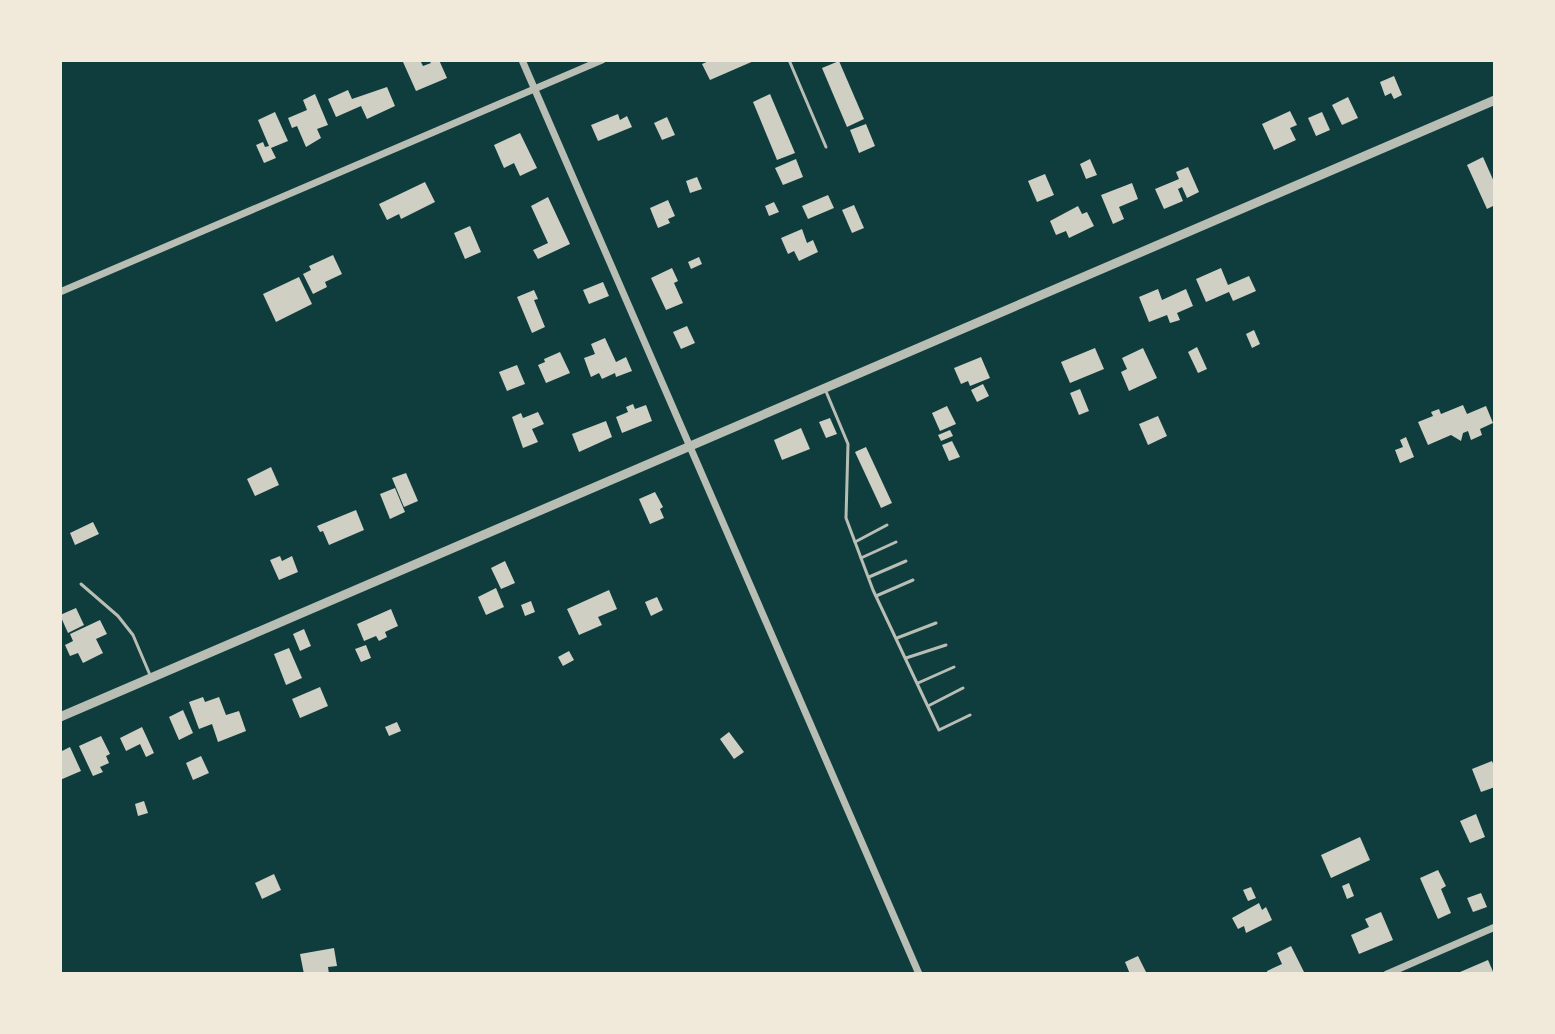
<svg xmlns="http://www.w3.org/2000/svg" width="1555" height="1034" viewBox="0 0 1555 1034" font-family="'Exo 2',sans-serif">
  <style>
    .building { fill: #cfcfc3 }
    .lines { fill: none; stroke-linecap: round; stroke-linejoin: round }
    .service { stroke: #b8beb3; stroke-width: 3 }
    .minor { stroke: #b8beb3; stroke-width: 7 }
    .tertiary { stroke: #b8beb3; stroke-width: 9 }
  </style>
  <rect width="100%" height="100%" fill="#0f3d3e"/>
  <g class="building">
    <path d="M408,60H420L423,66L431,63L429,60H439L447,78L416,91L403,62Z"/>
    <path d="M711,60H756L710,80L702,64Z"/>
    <path d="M839,61L864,119L847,127L822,68Z"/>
    <path d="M1394,76L1402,95L1394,99L1391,93L1385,96L1380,82Z"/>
    <path d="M387,87L395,106L367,119L361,106L336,117L328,99L348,90L352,99Z"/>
    <path d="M315,94L328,125L317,129L321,138L306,147L297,126L292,128L288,118L307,110L303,100Z"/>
    <path d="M770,94L795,153L777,160L753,102Z"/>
    <path d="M1348,97L1358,118L1342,125L1332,105Z"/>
    <path d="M1290,111L1297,125L1290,128L1296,140L1274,150L1262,124Z"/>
    <path d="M275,112L288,141L271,148L276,158L264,163L256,145L263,142L265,147L269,146L258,120Z"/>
    <path d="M1322,112L1330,130L1316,136L1308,118Z"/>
    <path d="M618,114L620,120L627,116L632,127L598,141L591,125Z"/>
    <path d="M667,117L675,135L662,140L654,123Z"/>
    <path d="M866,124L875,146L859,153L850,130Z"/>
    <path d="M520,133L537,168L520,176L514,163L504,168L494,145Z"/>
    <path d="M1483,157L1495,184V205L1487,209L1467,165Z"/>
    <path d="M796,159L803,177L783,185L775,168Z"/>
    <path d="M1090,159L1097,175L1086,179L1080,164Z"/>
    <path d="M1188,167L1199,192L1187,198L1182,187L1178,189L1183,201L1164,209L1155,189L1179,179L1176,172Z"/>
    <path d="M1045,174L1054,195L1037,202L1028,181Z"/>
    <path d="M697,177L702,189L690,193L686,181Z"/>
    <path d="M425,182L435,202L401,219L399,214L387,220L379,204Z"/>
    <path d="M1132,183L1138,199L1119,207L1124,219L1113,224L1101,195Z"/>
    <path d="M828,195L834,208L808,219L802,206Z"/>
    <path d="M548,197L570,244L538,259L533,250L548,243L531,206Z"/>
    <path d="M668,200L675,216L668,219L670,223L658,228L650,208Z"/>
    <path d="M774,202L779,212L769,216L765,206Z"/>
    <path d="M854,205L864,228L852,233L842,210Z"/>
    <path d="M1078,206L1082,214L1087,212L1094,226L1069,238L1066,231L1056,235L1050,221Z"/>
    <path d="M470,226L481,252L465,259L454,233Z"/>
    <path d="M802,229L807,243L813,240L818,252L799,261L794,251L788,254L781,238Z"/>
    <path d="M333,255L342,274L325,282L327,287L313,294L303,274L311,270L309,266Z"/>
    <path d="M699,257L702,264L691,269L688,262Z"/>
    <path d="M672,268L678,281L674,283L683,303L666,310L651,278Z"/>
    <path d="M1221,268L1228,285L1249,276L1256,291L1233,301L1229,292L1206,302L1196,279Z"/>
    <path d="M299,277L312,304L276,322L263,294Z"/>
    <path d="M603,282L609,296L589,304L583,290Z"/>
    <path d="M1158,289L1162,300L1186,289L1193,306L1177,313L1180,320L1170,323L1167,315L1149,322L1139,297Z"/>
    <path d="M534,290L538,299L534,300L545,327L532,333L517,297Z"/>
    <path d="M687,326L695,343L681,349L673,332Z"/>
    <path d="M1254,330L1260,344L1252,348L1246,334Z"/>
    <path d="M605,338L616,362L626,357L632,371L616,377L615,373L602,379L599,373L591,377L584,358L595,354L591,344Z"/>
    <path d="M1197,347L1207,369L1198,373L1188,352Z"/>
    <path d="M1095,348L1104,369L1070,383L1061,362Z"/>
    <path d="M1143,348L1157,378L1129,391L1121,372L1127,369L1122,358Z"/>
    <path d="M560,352L570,373L546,383L538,365L545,362L544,359Z"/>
    <path d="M981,357L990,378L970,386L968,381L961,384L954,368Z"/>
    <path d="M517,365L525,384L507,391L499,372Z"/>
    <path d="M983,384L989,396L977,402L971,390Z"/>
    <path d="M1080,389L1089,411L1079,415L1070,393Z"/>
    <path d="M633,404L635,409L646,405L652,421L622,433L616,417L628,412L626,407Z"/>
    <path d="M1463,405L1467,414L1486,406L1493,423L1480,429L1482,435L1471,440L1468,431L1463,433L1461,441L1451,435L1428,445L1418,422L1433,416L1431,412L1439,409L1441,414Z"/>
    <path d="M947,406L956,424L940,431L932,413Z"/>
    <path d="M538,412L544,424L532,429L538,442L523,448L512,417L521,413L523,418Z"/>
    <path d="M1158,416L1167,436L1148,445L1139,424Z"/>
    <path d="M830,418L837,434L826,438L819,422Z"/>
    <path d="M606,421L612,437L579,452L572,434Z"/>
    <path d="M801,428L810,449L782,460L774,440Z"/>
    <path d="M950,430L953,436L941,441L938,435Z"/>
    <path d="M1406,437L1414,457L1400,463L1395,450L1403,447L1400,440Z"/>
    <path d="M952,441L960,457L949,461L942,445Z"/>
    <path d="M866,447L892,503L881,508L855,452Z"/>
    <path d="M271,467L279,485L255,496L247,479Z"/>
    <path d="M406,473L418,501L404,507L392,478Z"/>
    <path d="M395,488L405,512L390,519L380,494Z"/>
    <path d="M655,492L663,507L660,509L664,518L650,524L639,499Z"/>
    <path d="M356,510L364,530L329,545L323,531L320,532L317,526Z"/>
    <path d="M93,522L99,534L75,545L70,533Z"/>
    <path d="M280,556L282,561L292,556L298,572L279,580L270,560Z"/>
    <path d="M505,561L515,583L501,589L491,568Z"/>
    <path d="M496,588L504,607L486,615L478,597Z"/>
    <path d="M609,590L617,609L598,617L602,625L579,635L567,609Z"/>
    <path d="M657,597L663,610L651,616L645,602Z"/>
    <path d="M531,601L535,612L525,616L521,605Z"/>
    <path d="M76,608L84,625L68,633L60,615Z"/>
    <path d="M391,609L398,626L385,632L387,637L379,641L376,636L364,641L357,624Z"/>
    <path d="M100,620L107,634L96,639L103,653L83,663L78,653L70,656L65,645L73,641L70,634Z"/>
    <path d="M304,629L311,646L300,651L293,634Z"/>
    <path d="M366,645L371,658L361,662L355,649Z"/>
    <path d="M289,648L302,678L286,685L274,654Z"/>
    <path d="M569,651L574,660L563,666L558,657Z"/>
    <path d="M320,687L328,706L300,718L292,699Z"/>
    <path d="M203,697L205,702L219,697L226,715L239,711L246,731L218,742L212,724L199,729L189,702Z"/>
    <path d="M183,710L193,733L179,740L169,717Z"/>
    <path d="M397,722L401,731L389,736L385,727Z"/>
    <path d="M142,727L154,753L146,757L140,744L126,751L120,738Z"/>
    <path d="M729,732L744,752L734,759L720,739Z"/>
    <path d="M101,736L110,754L106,756L109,763L100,767L103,772L93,776L79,746Z"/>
    <path d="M70,747L81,771L60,780V752Z"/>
    <path d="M201,756L209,773L193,780L186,763Z"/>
    <path d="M1492,761L1495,769V787L1481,792L1472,769Z"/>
    <path d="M144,801L148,813L138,816L135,804Z"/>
    <path d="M1476,814L1485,837L1470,843L1460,821Z"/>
    <path d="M1360,837L1370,860L1331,878L1321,855Z"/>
    <path d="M1438,870L1446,886L1441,889L1451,913L1438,919L1420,878Z"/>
    <path d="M274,874L281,890L262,899L255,883Z"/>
    <path d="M1349,883L1354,896L1347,899L1342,886Z"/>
    <path d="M1251,887L1256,898L1248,901L1243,890Z"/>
    <path d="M1481,893L1487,907L1473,912L1467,898Z"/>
    <path d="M1259,903L1262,910L1266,907L1272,920L1246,933L1244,926L1238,929L1232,918Z"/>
    <path d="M1381,912L1393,940L1359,954L1351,935L1369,927L1365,919Z"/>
    <path d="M1291,946L1304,972L1268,974L1267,971L1282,964L1277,953Z"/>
    <path d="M334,948L337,966L328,967L329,974H304L300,954Z"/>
    <path d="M1138,956L1146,972L1130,974L1125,962Z"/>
    <path d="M1488,960L1494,974H1461L1460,972Z"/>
  </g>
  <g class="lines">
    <g class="service">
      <path d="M789,60L826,147"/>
      <path d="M825,389L848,444L846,518L873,590L939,730L970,715"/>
      <path d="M855,542L887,525"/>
      <path d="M861,558L896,542"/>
      <path d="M869,577L906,561"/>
      <path d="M81,584L118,616L133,635L150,675"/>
      <path d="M876,596L913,580"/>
      <path d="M897,638L936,623"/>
      <path d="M906,658L946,645"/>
      <path d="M918,683L954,667"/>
      <path d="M928,706L963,688"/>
    </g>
    <g class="minor">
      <path d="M522,60L919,974"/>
      <path d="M60,292L602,60"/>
      <path d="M1387,974L1495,927"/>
    </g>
    <path class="tertiary" d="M60,717L1495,100"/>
  </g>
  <rect width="1555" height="1034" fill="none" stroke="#f1e9da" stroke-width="124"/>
</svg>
